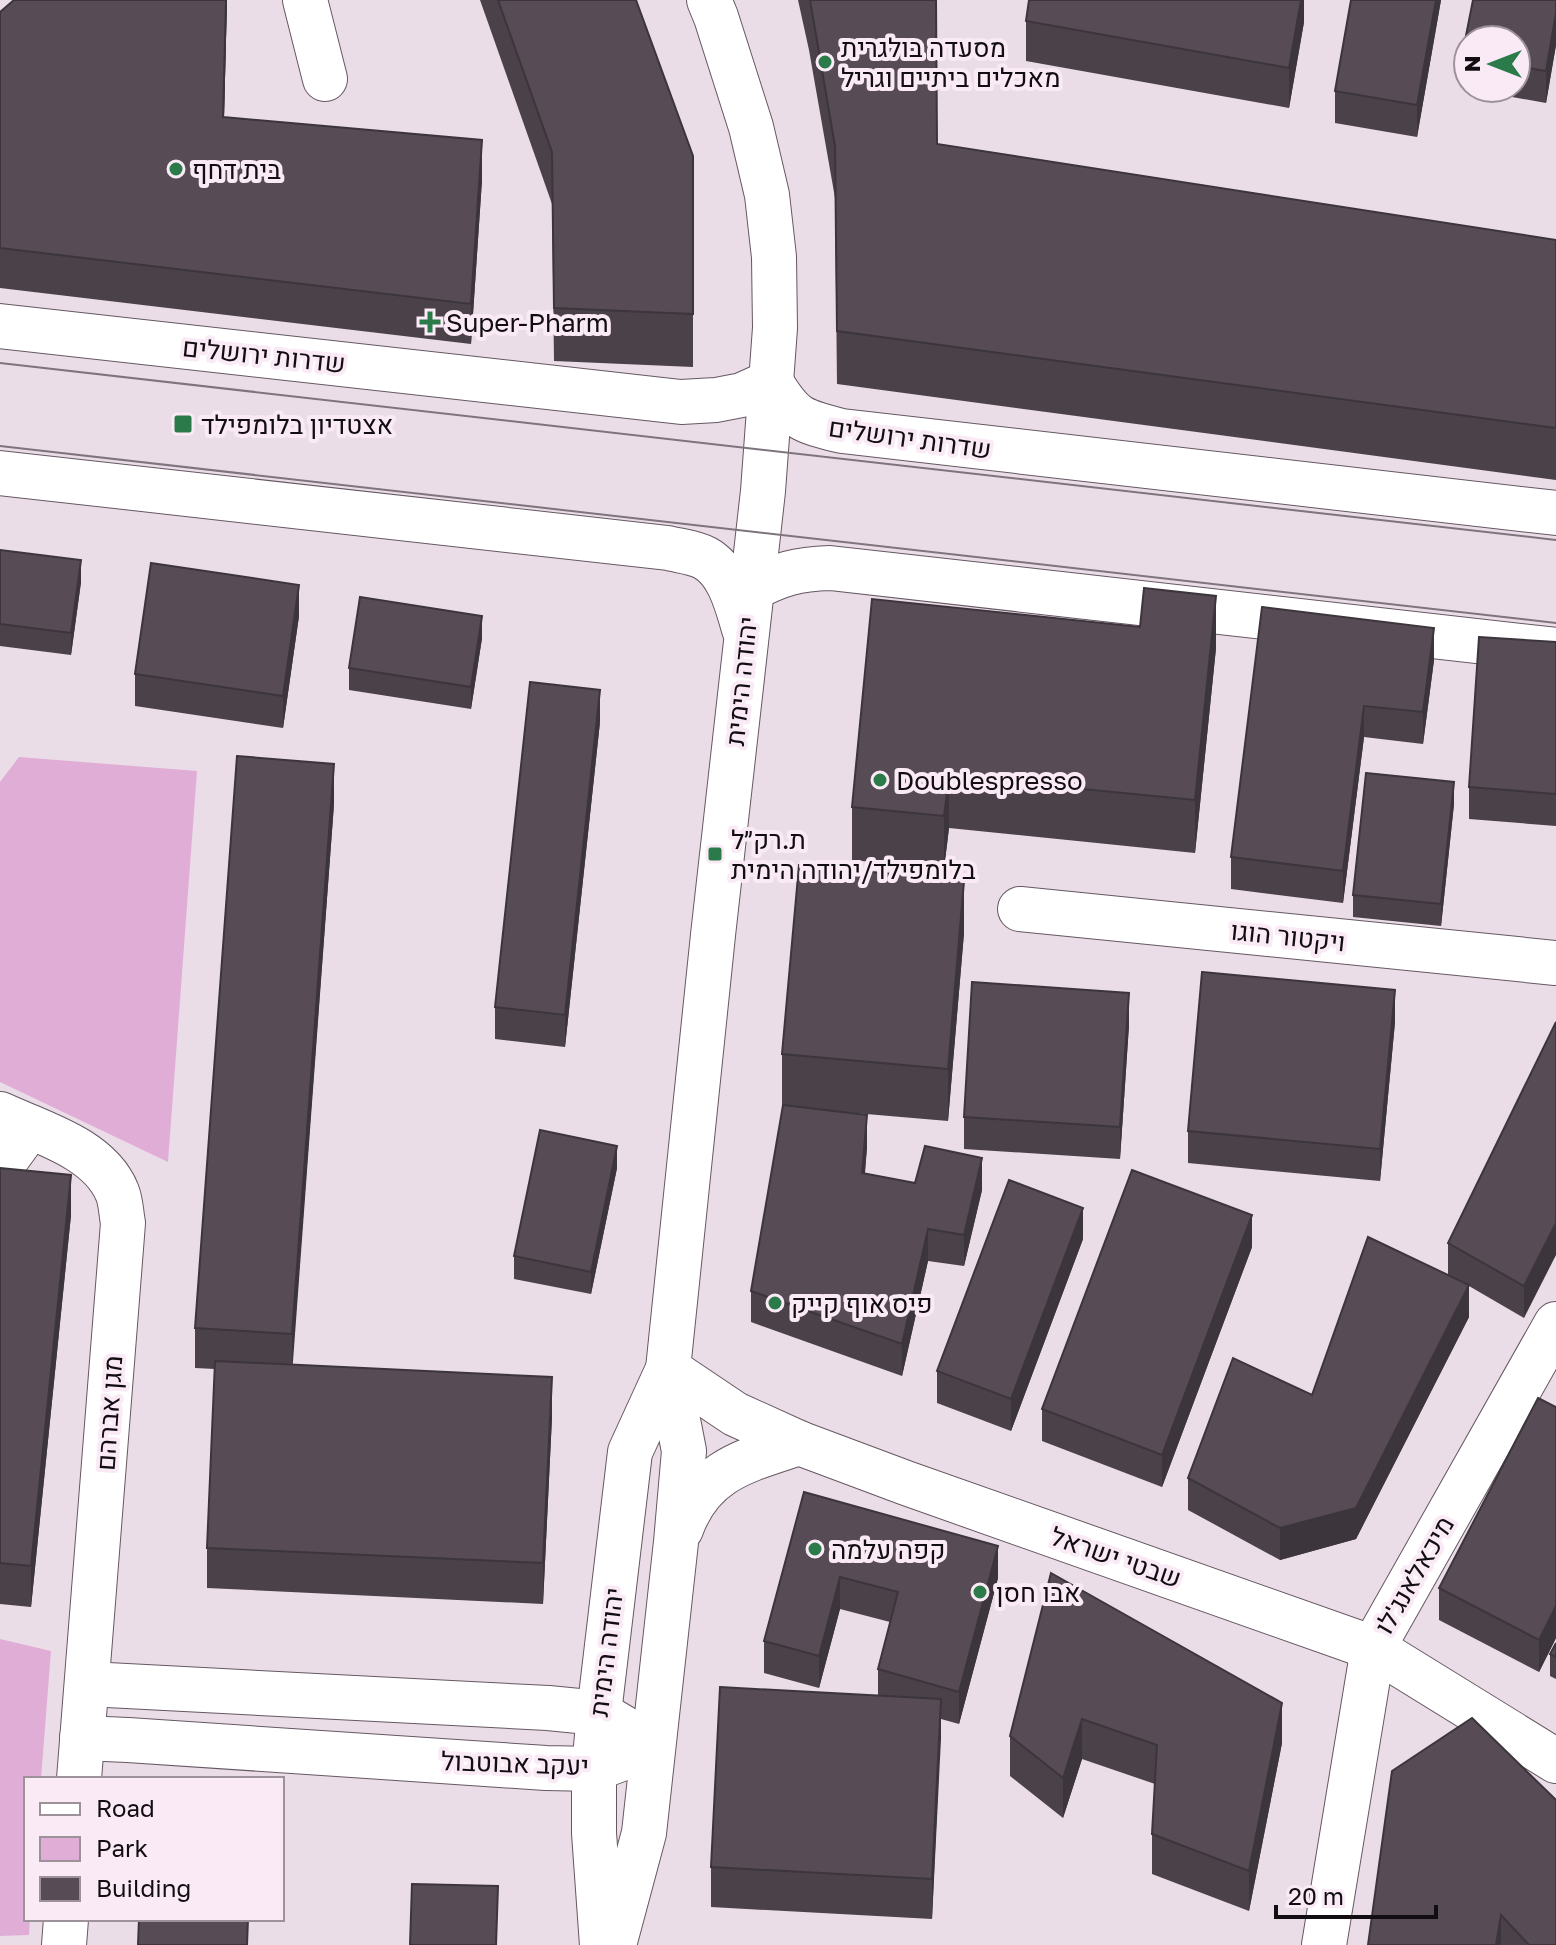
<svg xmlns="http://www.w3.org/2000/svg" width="1556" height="1945" viewBox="0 0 1556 1945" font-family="'Golos Text',Heebo,sans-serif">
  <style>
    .green { fill: #e0add6 }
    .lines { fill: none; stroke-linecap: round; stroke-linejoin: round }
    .minor-casing { stroke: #655862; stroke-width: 46 }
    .minor { stroke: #fff; stroke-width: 44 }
    .tram { stroke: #7e747c; stroke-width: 2 }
    .wall { fill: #4b4149; fill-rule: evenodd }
    .shaded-wall { fill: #3d353c }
    .building { fill: #574c55; stroke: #3d353c; stroke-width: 2 }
    .poi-dot { fill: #2b7a49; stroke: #f9eaf6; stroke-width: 3 }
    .labels { text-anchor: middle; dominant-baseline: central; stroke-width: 8; stroke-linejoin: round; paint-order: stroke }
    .poi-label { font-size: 26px; fill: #120d11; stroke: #f9eaf6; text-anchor: start }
    .street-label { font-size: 26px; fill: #120d11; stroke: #f9eaf6 }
  </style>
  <rect width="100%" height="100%" fill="#ebdde8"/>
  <g class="green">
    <path d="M19,757L197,771L168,1162L0,1082V782Z"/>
    <path d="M0,1639L51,1651L41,1779H26V1919H30L29,1935L0,1936Z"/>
  </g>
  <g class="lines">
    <g class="minor-casing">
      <g id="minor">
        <path d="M305,0L325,79"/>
        <path d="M0,326L681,402L716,400L742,395L771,382C793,419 801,421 842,431L1556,513"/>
        <path d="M0,473L668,548C680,551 694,552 705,558C729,571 737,605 744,629"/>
        <path d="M751,589C781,574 796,569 830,568L1556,650"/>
        <path d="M1020,909L1556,963"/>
        <path d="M0,1114C39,1132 99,1148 117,1192C121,1201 121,1213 123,1223L79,1779"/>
        <path d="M0,1168L30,1127"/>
        <path d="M668,1369L735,1414L799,1443L906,1483L1373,1648L1556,1761"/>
        <path d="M681,1529C702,1470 745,1461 799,1443"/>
        <path d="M88,1684L548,1708L599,1713L624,1728"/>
        <path d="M82,1738L128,1740L546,1768L594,1769L621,1759"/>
        <path d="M64,1945L66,1919"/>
        <path d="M602,1945L594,1833V1769L599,1713L630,1452L668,1369"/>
        <path d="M614,1945L644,1833L676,1542L684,1451L668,1369L713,935L763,491L775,328L774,257L767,195L751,127L716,17L709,0"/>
        <path d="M1324,1945L1373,1648L1556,1324"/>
      </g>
    </g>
    <use href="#minor" class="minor"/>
    <g class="tram">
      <path d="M0,363L1556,540"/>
      <path d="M0,446L1556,623"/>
    </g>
  </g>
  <g class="wall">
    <path d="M14,0H227L224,118L482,180L471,344L0,288V12Z"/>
    <path d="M480,0H636L693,156V367L554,361L552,204Z"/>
    <path d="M798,0H936L937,144L1556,240V480L837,384L835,198L809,50Z"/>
    <path d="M1304,0V22L1289,108L1026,61V21Z"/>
    <path d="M1351,0H1441L1417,137L1335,123V91Z"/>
    <path d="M1473,0H1556V45L1546,103L1462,88V56ZM1468,40H1516V88H1468Z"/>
    <path d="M0,550L81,582L71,655L0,646Z"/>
    <path d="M1262,607L1434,660L1423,744L1364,737L1343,903L1231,889V857Z"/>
    <path d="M299,616L283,728L135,706V674Z"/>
    <path d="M482,638L471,709L349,690V668Z"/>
    <path d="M1556,642V826L1469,819V787Z"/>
    <path d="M1216,648L1195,853L949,828L944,869L852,860V807Z"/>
    <path d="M600,722L565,1047L495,1039V1007Z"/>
    <path d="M334,804L292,1365L552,1417L543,1604L207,1588V1548L215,1369L195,1368V1328Z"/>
    <path d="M1454,804L1441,926L1353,917V895Z"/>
    <path d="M964,933L948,1121L831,1111L867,1147L865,1173L915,1183L982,1190L964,1266L928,1261L902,1376L751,1322V1291L783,1106H782V1054Z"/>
    <path d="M1395,1022L1380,1181L1188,1163V1131Z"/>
    <path d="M1556,1022L1524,1318L1469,1286V1317L1356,1539L1280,1560L1188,1510V1478L1312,1395L1456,1279L1448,1275V1243Z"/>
    <path d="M1129,1025L1120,1159L964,1149V1117Z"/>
    <path d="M0,1168L71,1215L31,1607L0,1604Z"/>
    <path d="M617,1168L591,1294L514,1279V1256Z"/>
    <path d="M1083,1239L1011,1431L937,1403V1371Z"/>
    <path d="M1252,1247L1162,1487L1042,1441V1409Z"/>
    <path d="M1556,1407V1638L1539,1672L1439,1620V1588Z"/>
    <path d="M804,1492L998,1578L959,1724L941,1719L932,1919L711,1907V1867L878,1696V1669L890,1622L840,1609L819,1688L764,1673V1641Z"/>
    <path d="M1051,1573L1282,1743L1249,1911L1152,1874V1834L1155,1784L1082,1759L1063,1818L1010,1776V1736Z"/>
    <path d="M1556,1643V1679L1550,1676V1654Z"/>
    <path d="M1556,1800V1945H1368Z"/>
  </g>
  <g class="shaded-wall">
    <path d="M226,0H227L223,158V117Z"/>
    <path d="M1301,0H1304V22L1289,108V68Z"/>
    <path d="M1436,0H1441L1417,137V105Z"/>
    <path d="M1556,13V45L1546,103V71Z"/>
    <path d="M482,140V180L471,344V304Z"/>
    <path d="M81,560V582L71,655V633Z"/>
    <path d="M299,585V616L283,728V696Z"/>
    <path d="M1216,596V648L1195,853V800Z"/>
    <path d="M482,616V638L471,709V687Z"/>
    <path d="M1434,628V660L1423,744V712Z"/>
    <path d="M600,690V722L565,1047V1015Z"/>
    <path d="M1364,706V737L1343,903V871Z"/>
    <path d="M334,764V804L292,1375V1334Z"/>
    <path d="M949,776V828L944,869V816Z"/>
    <path d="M1454,782V804L1441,926V904Z"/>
    <path d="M964,881V933L948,1121V1069Z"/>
    <path d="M1395,990V1022L1380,1181V1149Z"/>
    <path d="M1129,993V1025L1120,1159V1127Z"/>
    <path d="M867,1115V1147L862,1205V1173Z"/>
    <path d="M617,1146V1168L591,1294V1272Z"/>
    <path d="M982,1158V1190L964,1266V1235Z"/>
    <path d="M71,1175V1215L31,1607V1566Z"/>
    <path d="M1083,1208V1239L1011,1431V1399Z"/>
    <path d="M1252,1215V1247L1162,1487V1455Z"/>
    <path d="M1556,1223V1255L1524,1318V1286Z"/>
    <path d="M928,1229V1261L902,1376V1344Z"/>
    <path d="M1469,1285V1317L1356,1539L1280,1560V1528Z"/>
    <path d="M552,1377V1417L543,1604V1563Z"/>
    <path d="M998,1546V1578L959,1724V1692Z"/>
    <path d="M840,1577V1609L819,1688V1656Z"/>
    <path d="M1556,1606V1638L1539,1672V1640Z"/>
    <path d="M941,1699V1739L932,1919V1879Z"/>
    <path d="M1282,1703V1743L1249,1911V1871Z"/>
    <path d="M1082,1719V1759L1063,1818V1778Z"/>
    <path d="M1501,1915V1945H1496Z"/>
  </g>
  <g class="building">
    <path d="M14,0H226L223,117L482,140L471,304L0,248V12Z"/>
    <path d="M498,0H636L693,156V314L554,308L552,152Z"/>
    <path d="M810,0H936L937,144L1556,240V428L837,331L835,146Z"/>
    <path d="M1029,0H1301L1289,68L1026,21Z"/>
    <path d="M1351,0H1436L1417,105L1335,91Z"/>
    <path d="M1473,0H1556V13L1546,71L1516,66V40H1468V57L1462,56Z"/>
    <path d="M0,550L81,560L71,633L0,624Z"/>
    <path d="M151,563L299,585L283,696L135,674Z"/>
    <path d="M1144,588L1216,596L1195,800L949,776L944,816L852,807L872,599L1140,627Z"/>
    <path d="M360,597L482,616L471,687L349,668Z"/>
    <path d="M1262,607L1434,628L1423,712L1364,706L1343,871L1231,857Z"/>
    <path d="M1479,637L1556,642V794L1469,787Z"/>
    <path d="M530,682L600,690L565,1015L495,1007Z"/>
    <path d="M237,756L334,764L292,1334L195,1328Z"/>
    <path d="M1366,773L1454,782L1441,904L1353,895Z"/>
    <path d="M799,865L964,881L948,1069L782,1054Z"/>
    <path d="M1202,972L1395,990L1380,1149L1188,1131Z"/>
    <path d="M972,982L1129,993L1120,1127L964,1117Z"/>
    <path d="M1556,1022V1223L1524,1286L1448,1243Z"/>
    <path d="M783,1105L867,1115L862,1173L915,1183L925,1146L982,1158L964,1235L928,1229L902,1344L751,1291Z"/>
    <path d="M540,1130L617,1146L591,1272L514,1256Z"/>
    <path d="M0,1168L71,1175L31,1566L0,1563Z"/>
    <path d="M1132,1170L1252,1215L1162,1455L1042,1409Z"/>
    <path d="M1009,1180L1083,1208L1011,1399L937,1371Z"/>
    <path d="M1368,1237L1469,1285L1356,1508L1280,1528L1188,1478L1233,1358L1312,1395Z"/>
    <path d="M215,1361L552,1377L543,1563L207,1548Z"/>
    <path d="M1538,1398L1556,1407V1606L1539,1640L1439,1588Z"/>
    <path d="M804,1492L998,1546L959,1692L878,1669L898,1592L840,1577L819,1656L764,1641Z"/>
    <path d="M1051,1573L1282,1703L1249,1871L1152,1834L1157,1745L1082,1719L1063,1778L1010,1736Z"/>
    <path d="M1556,1643V1657L1550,1654Z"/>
    <path d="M720,1687L941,1699L932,1879L711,1867Z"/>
    <path d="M1472,1718L1556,1800V1945H1529L1501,1915L1496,1945H1368L1392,1771Z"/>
    <path d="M412,1884L498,1886L496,1945H410Z"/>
    <path d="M139,1919H248L247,1945H138Z"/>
  </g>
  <g class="poi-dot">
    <circle cx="825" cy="62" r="8"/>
    <circle cx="176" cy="169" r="8"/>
    <path d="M426 310h8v8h8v8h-8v8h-8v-8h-8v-8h8z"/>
    <rect x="173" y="414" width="20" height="20" rx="4"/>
    <circle cx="880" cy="780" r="8"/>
    <rect x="707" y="846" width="16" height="16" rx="4"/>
    <circle cx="775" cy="1303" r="8"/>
    <circle cx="815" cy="1549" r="8"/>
    <circle cx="980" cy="1592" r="8"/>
  </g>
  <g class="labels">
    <g class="poi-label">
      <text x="841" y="47">מסעדה בולגרית<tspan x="841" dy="30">מאכלים ביתיים וגריל</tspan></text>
      <text x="192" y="169">בית דחף</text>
      <text x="446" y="322">Super-Pharm</text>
      <text x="201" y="424">אצטדיון בלומפילד</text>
      <text x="896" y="780">Doublespresso</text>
      <text x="731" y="839">ת.רק״ל<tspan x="731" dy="30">בלומפילד/יהודה הימית</tspan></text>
      <text x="791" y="1303">פיס אוף קייק</text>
      <text x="831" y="1549">קפה עלמה</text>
      <text x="996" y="1592">אבו חסן</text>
    </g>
    <g class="street-label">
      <text transform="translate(264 355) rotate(6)">שדרות ירושלים</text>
      <text transform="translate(910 438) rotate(8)">שדרות ירושלים</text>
      <text transform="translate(741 681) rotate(-84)">יהודה הימית</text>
      <text transform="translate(1288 936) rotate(6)">ויקטור הוגו</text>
      <text transform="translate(109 1413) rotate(-86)">מגן אברהם</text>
      <text transform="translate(1116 1557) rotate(19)">שבטי ישראל</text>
      <text transform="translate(1414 1575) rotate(-60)">מיכאלאנג'לו</text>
      <text transform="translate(606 1652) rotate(-83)">יהודה הימית</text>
      <text transform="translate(515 1763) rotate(2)">יעקב אבוטבול</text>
    </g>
  </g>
  <rect x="24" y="1777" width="260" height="144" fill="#f9eaf6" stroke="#9d929a" stroke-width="2"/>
  <rect x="40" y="1803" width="40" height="12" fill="#ffffff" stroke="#9d929a" stroke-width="2"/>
  <text x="96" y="1817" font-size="24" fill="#120d11">Road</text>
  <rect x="40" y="1837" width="40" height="24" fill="#e0add6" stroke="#9d929a" stroke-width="2"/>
  <text x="96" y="1857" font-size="24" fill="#120d11">Park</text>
  <rect x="40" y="1877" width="40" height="24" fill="#574c55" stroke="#9d929a" stroke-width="2"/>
  <text x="96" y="1897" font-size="24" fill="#120d11">Building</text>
  <g transform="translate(1492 64) rotate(270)"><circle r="38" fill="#f9eaf6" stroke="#9d929a" stroke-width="2"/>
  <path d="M0-6L14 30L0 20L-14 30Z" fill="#2b7a49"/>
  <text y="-12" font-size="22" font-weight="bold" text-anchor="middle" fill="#120d11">N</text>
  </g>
  <path d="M1276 1905v12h160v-12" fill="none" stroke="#120d11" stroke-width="4"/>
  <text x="1288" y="1905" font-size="24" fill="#120d11" stroke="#f9eaf6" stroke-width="6" paint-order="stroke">20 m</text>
</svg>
